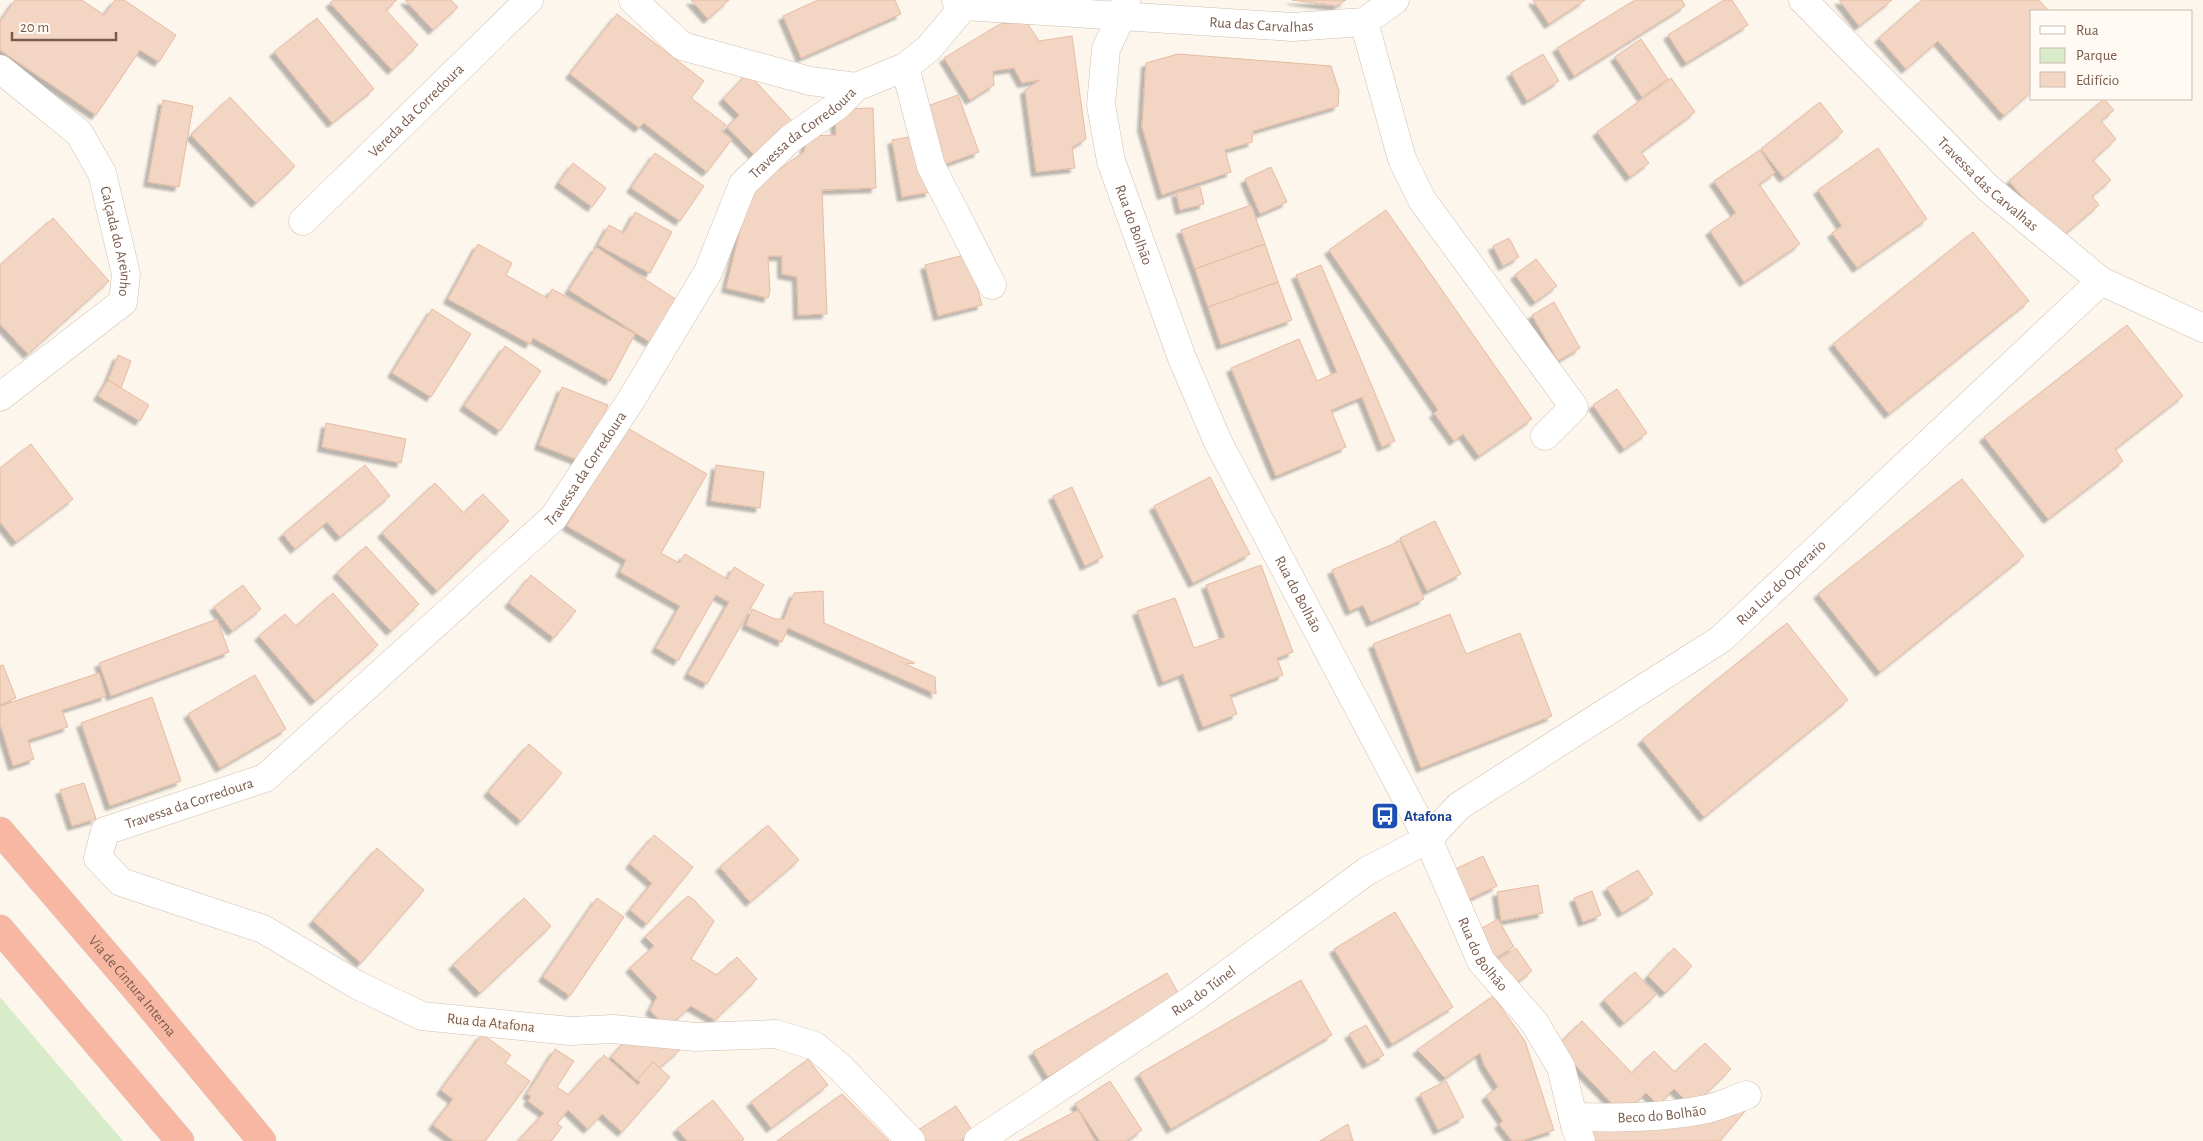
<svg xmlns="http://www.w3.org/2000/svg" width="2203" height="1141" viewBox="0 0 2203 1141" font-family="'Alegreya Sans',sans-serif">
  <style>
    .green { fill: #d8ecc9 }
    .building { fill: #f3d5c3; stroke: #e6bba3; filter: url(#shadow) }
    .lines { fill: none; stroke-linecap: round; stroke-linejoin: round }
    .minor-casing { stroke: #d1beb0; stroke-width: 29 }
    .highway-casing { stroke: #dad1cd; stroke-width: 29 }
    .minor { stroke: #fff; stroke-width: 28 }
    .highway { stroke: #f7b7a3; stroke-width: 28 }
    .labels { text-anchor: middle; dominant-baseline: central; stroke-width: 4; stroke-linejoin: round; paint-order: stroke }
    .street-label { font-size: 15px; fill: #7a5c4d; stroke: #fffaf3 }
    .transit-label { font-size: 15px; font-weight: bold; fill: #164399; stroke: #fffaf3; text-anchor: start }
  </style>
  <defs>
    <filter id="shadow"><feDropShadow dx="-4.5" dy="4.5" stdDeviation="1" flood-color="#0004"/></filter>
  </defs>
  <rect width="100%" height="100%" fill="#fdf6ec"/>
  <path class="green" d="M0,997L123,1141H0Z"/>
  <g class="building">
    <path d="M15,0H82L104,15L115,0H124L176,35L159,62L140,50L96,115L0,50V22Z"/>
    <path d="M334,0H397L386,10L418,45L392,70L330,3Z"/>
    <path d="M405,0H451L458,7L433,30Z"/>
    <path d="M691,0H729L708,19Z"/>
    <path d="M818,0H895L901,14L801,58L783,16Z"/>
    <path d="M1292,0H1346L1336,6Z"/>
    <path d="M1533,0H1585L1549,24Z"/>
    <path d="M1635,0H1682L1685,6L1574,76L1557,48Z"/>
    <path d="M1724,0H1732L1748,25L1686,63L1668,35Z"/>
    <path d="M1839,0H1892L1859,26Z"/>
    <path d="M1922,0H2039L2049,11H2032V91L2004,116L1938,41L1906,69L1879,38Z"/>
    <path d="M617,14L704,81L691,98L726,125L721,131L732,139L707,172L644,123L639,128L570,74Z"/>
    <path d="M317,18L374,89L332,123L274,52Z"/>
    <path d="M1026,21L1039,41L1072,36L1086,139L1072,147L1075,168L1036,172L1025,90L1040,80L1022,83L1014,68L993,71L994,85L970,100L944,58L1000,24Z"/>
    <path d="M1641,39L1668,79L1642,97L1615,57Z"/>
    <path d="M1178,54L1331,66L1339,91L1338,106L1253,131L1252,142L1225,150L1231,172L1162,195L1142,127L1146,63Z"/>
    <path d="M1543,54L1559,81L1527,101L1511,73Z"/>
    <path d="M748,73L793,122L757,158L727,127L739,115L723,99Z"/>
    <path d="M1671,78L1695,112L1641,152L1649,163L1630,177L1597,132Z"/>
    <path d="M958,95L979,152L937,167L916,110Z"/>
    <path d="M230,97L295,166L256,203L191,135Z"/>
    <path d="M2104,99L2114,110L2101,121L2116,139L2093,160L2111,180L2092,196L2099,205L2059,239L2009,181Z"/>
    <path d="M163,100L193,106L179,187L148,182Z"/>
    <path d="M1820,102L1843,132L1784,178L1761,149Z"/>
    <path d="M873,108L876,188L822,190L827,314L798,315L797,277L782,274V256H768L770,292L768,298L726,288L750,190L804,152L808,136L836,135L835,109Z"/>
    <path d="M921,135L930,192L902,197L892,140Z"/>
    <path d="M1878,148L1927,219L1857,268L1832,233L1842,226L1818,190Z"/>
    <path d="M1760,150L1775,173L1759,184L1800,244L1744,282L1710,231L1736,213L1714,181Z"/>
    <path d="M655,153L704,186L680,221L631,188Z"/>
    <path d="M573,163L606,188L592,207L559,183Z"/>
    <path d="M1271,167L1287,202L1260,214L1245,179Z"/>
    <path d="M1200,187L1204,204L1180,210L1176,193Z"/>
    <path d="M1251,205L1265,244L1195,269L1181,230Z"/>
    <path d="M1386,210L1532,419L1479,456L1463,434L1454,441L1434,413L1438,410L1329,250Z"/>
    <path d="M635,212L672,232L650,273L598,245L609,225L624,233Z"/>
    <path d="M53,218L109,281L28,354L0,324V265Z"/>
    <path d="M1973,232L2029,301L1889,414L1833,344Z"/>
    <path d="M1509,238L1519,257L1503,266L1493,246Z"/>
    <path d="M478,244L512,263L506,275L547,298L552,289L635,334L610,381L533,338L530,344L448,299Z"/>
    <path d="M1265,244L1278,282L1208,307L1195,269Z"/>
    <path d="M596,247L677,300L650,342L569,290Z"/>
    <path d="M968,254L982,305L938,316L925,265Z"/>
    <path d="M1536,259L1557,286L1535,302L1515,275Z"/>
    <path d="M1321,265L1395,441L1382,447L1362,397L1331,410L1346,447L1276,476L1231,368L1299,339L1317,381L1337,372L1296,275Z"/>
    <path d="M1278,282L1292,320L1221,345L1208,307Z"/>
    <path d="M1554,302L1580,348L1558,361L1532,315Z"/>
    <path d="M432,309L471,334L431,397L392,373Z"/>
    <path d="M2127,325L2183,396L2115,449L2123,461L2048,519L1984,437Z"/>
    <path d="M505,346L541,371L500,431L464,406Z"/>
    <path d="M118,355L131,361L121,388L108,380Z"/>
    <path d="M108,380L149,405L140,421L98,396Z"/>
    <path d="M562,387L608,405L585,463L539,445Z"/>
    <path d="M1617,389L1647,433L1624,449L1593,405Z"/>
    <path d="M326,423L406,439L401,463L322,447Z"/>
    <path d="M624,426L707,474L661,553L679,563L685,554L727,579L734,567L764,585L707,684L688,674L729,602L716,595L678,661L656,648L680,606L620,572L626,560L567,526Z"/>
    <path d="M31,444L73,499L16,542L0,522V468Z"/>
    <path d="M365,465L390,496L340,537L327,522L295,549L283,534Z"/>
    <path d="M716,465L764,472L760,508L711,501Z"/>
    <path d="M1210,477L1250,554L1193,583L1154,506Z"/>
    <path d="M1962,479L2024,556L1880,672L1818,594Z"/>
    <path d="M435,483L464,513L483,494L509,521L437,591L382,533Z"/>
    <path d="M1072,487L1103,557L1085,566L1053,496Z"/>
    <path d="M1435,521L1461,574L1427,591L1400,538Z"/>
    <path d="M1400,541L1424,599L1371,622L1363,605L1350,611L1332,570Z"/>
    <path d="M366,546L419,604L391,631L337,573Z"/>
    <path d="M1261,565L1293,652L1277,658L1283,675L1230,695L1237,714L1203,727L1183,674L1163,682L1137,611L1175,598L1194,648L1225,637L1206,585Z"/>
    <path d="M531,575L576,611L554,638L509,603Z"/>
    <path d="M243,585L261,609L232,631L214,607Z"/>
    <path d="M823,591L824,623L915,663L905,664L935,677L936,694L788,628L782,642L746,625L752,609L775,619H784L794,593Z"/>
    <path d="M333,593L378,645L315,701L259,636L285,614L296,626Z"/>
    <path d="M1450,614L1466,654L1520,633L1552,716L1421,768L1373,644Z"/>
    <path d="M217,619L229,652L111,696L99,663Z"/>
    <path d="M1787,623L1848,700L1704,817L1642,740Z"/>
    <path d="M3,665L16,698L0,705V666Z"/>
    <path d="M99,673L106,696L62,710L68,727L28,740L34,759L13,766L0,724V706Z"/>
    <path d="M255,675L286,729L220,768L188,714Z"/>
    <path d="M152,697L181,781L110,806L81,723Z"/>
    <path d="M529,744L562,773L521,821L488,792Z"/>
    <path d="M84,783L96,819L72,826L60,790Z"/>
    <path d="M768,825L799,860L750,902L720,867Z"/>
    <path d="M654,835L693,867L647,924L630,910L652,883L630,864Z"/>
    <path d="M377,848L424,890L361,963L313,921Z"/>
    <path d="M1483,856L1497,886L1465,901L1451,871Z"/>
    <path d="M1638,870L1653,894L1622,913L1607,888Z"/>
    <path d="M1538,885L1543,913L1501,921L1497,892Z"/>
    <path d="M1592,891L1601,915L1583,922L1574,898Z"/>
    <path d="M688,896L694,900L714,921L691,959L717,975L737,957L757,979L715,1020L691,1006L667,1028L650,1010L657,997L630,968L654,946L645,937Z"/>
    <path d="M524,898L551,926L480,993L453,965Z"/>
    <path d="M597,898L624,917L570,996L543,977Z"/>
    <path d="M1395,912L1453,1007L1392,1044L1334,949Z"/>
    <path d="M1498,919L1514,947L1488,962L1472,934Z"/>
    <path d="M1516,948L1532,971L1512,986L1495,962Z"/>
    <path d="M1674,948L1692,966L1665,993L1648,976Z"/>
    <path d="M1635,972L1656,995L1624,1023L1604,1000Z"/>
    <path d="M1167,973L1181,998L1048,1077L1033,1052Z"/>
    <path d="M1301,980L1332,1035L1171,1129L1139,1074Z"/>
    <path d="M1493,996L1525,1041L1554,1130L1521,1141H1512L1499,1124L1503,1121L1486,1096L1498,1087L1484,1065L1480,1053L1445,1078L1417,1050Z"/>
    <path d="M1582,1021L1632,1073L1654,1051L1675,1072L1705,1043L1731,1069L1692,1107L1674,1089L1658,1105L1646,1093L1623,1115L1557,1046Z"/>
    <path d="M1366,1025L1384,1055L1367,1064L1349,1034Z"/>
    <path d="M482,1034L511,1055L505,1063L530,1081L485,1141H454L433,1125L453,1099L441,1090Z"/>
    <path d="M629,1037L676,1046L680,1050L659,1068L653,1062L637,1080L611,1057Z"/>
    <path d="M555,1049L574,1061L557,1087L569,1095L604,1055L638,1085L640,1082L637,1080L653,1062L670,1077L622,1132L602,1114L588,1129L568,1110L557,1124L562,1127L551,1141H518L544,1113L528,1101L531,1096L527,1094Z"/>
    <path d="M808,1059L828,1085L771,1128L751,1102Z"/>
    <path d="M1110,1081L1142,1130L1126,1141H1100L1075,1104Z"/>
    <path d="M1446,1081L1464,1117L1438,1130L1420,1094Z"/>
    <path d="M842,1094L889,1141H777Z"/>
    <path d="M713,1100L744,1139L742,1141H687L677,1129Z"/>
    <path d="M956,1106L974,1133L960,1141H920L915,1132Z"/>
    <path d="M1749,1106L1720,1141H1585L1587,1127Z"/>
    <path d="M1078,1110L1095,1141H1019Z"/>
    <path d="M1348,1124L1353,1141H1320Z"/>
  </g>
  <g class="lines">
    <g class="minor-casing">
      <g id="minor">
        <path d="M633,0L682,46L810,81L856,87"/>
        <path id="s1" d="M956,0L964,6L1292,27L1364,22L1395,0"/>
        <path id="s2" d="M1126,0L1121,17L1106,49L1101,105L1111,161L1182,358L1218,442L1428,839L1481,961L1534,1022L1561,1067L1576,1129L1581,1141"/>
        <path id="s3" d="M1803,0L1988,188L2101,281L2203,328"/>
        <path d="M1364,22L1402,159L1422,200L1574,407L1545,436"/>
        <path d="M905,67L931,166L992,285"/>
        <path id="s4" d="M0,69L79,133L102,173L126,274L123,302L0,397"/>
        <path id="s5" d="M303,221L529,0"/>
        <path id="s6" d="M1573,1117C1618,1118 1663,1118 1707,1109C1721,1106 1734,1099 1747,1095"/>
        <path id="s7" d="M911,1141L840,1067L815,1046L776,1034L696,1037L613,1029L570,1031L422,1016L357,985L263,929L121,882L98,858L105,831L265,778L554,517L631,400L708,272L743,184L790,139L837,106L856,87L905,67L929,48L964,6"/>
        <path id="s8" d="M978,1141L1193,999L1367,871L1428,839L1459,806L1721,639L2101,281"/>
      </g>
    </g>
    <g class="highway-casing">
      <g id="highway">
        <path id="s9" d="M0,831L135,988L262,1141"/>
        <path d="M0,929L180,1141"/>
      </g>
    </g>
    <use href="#minor" class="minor"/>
    <use href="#highway" class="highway"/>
  </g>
  <defs>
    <g id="bus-square" transform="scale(1.4375)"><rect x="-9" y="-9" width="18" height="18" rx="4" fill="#1a4fb4" stroke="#fffaf3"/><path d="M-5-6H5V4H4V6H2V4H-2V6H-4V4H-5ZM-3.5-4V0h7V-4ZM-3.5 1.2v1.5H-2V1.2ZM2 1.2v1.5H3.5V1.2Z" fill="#fff"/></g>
  </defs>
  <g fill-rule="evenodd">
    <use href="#bus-square" x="1385" y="816"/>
  </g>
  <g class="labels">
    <g class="street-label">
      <text stroke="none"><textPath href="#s1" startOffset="308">Rua das Carvalhas</textPath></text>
      <text stroke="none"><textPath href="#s5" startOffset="158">Vereda da Corredoura</textPath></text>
      <text stroke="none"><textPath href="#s7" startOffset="1944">Travessa da Corredoura</textPath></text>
      <text stroke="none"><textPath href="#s3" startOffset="261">Travessa das Carvalhas</textPath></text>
      <text stroke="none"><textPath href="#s2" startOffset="234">Rua do Bolhão</textPath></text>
      <text stroke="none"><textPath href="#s4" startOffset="218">Calçada do Areinho</textPath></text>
      <text stroke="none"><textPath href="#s7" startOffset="1539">Travessa da Corredoura</textPath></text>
      <text stroke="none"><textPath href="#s8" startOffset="981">Rua Luz do Operario</textPath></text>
      <text stroke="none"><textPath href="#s2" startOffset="639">Rua do Bolhão</textPath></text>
      <text stroke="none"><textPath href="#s7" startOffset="1012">Travessa da Corredoura</textPath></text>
      <text stroke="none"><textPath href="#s2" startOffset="1044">Rua do Bolhão</textPath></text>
      <text stroke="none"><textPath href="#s9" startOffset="204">Via de Cintura Interna</textPath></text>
      <text stroke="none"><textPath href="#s8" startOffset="271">Rua do Túnel</textPath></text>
      <text transform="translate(491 1023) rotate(6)">Rua da Atafona</text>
      <text stroke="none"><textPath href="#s6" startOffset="89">Beco do Bolhão</textPath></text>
    </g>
    <g class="transit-label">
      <text x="1404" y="816">Atafona</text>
    </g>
  </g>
  <rect x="2030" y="10" width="162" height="90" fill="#fffaf3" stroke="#cabbb1"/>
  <rect x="2040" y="26" width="25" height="8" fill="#ffffff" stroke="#cabbb1"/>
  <text x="2076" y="35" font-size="15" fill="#7a5c4d">Rua</text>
  <rect x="2040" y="48" width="25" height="15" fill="#d8ecc9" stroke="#cabbb1"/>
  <text x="2076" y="60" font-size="15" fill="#7a5c4d">Parque</text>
  <rect x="2040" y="72" width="25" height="15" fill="#f3d5c3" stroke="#cabbb1"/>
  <text x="2076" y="85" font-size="15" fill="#7a5c4d">Edifício</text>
  <path d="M12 32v8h104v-8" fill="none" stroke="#7a5c4d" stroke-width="2.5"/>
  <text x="20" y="32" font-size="15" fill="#7a5c4d" stroke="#fffaf3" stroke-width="4" paint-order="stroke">20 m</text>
</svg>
